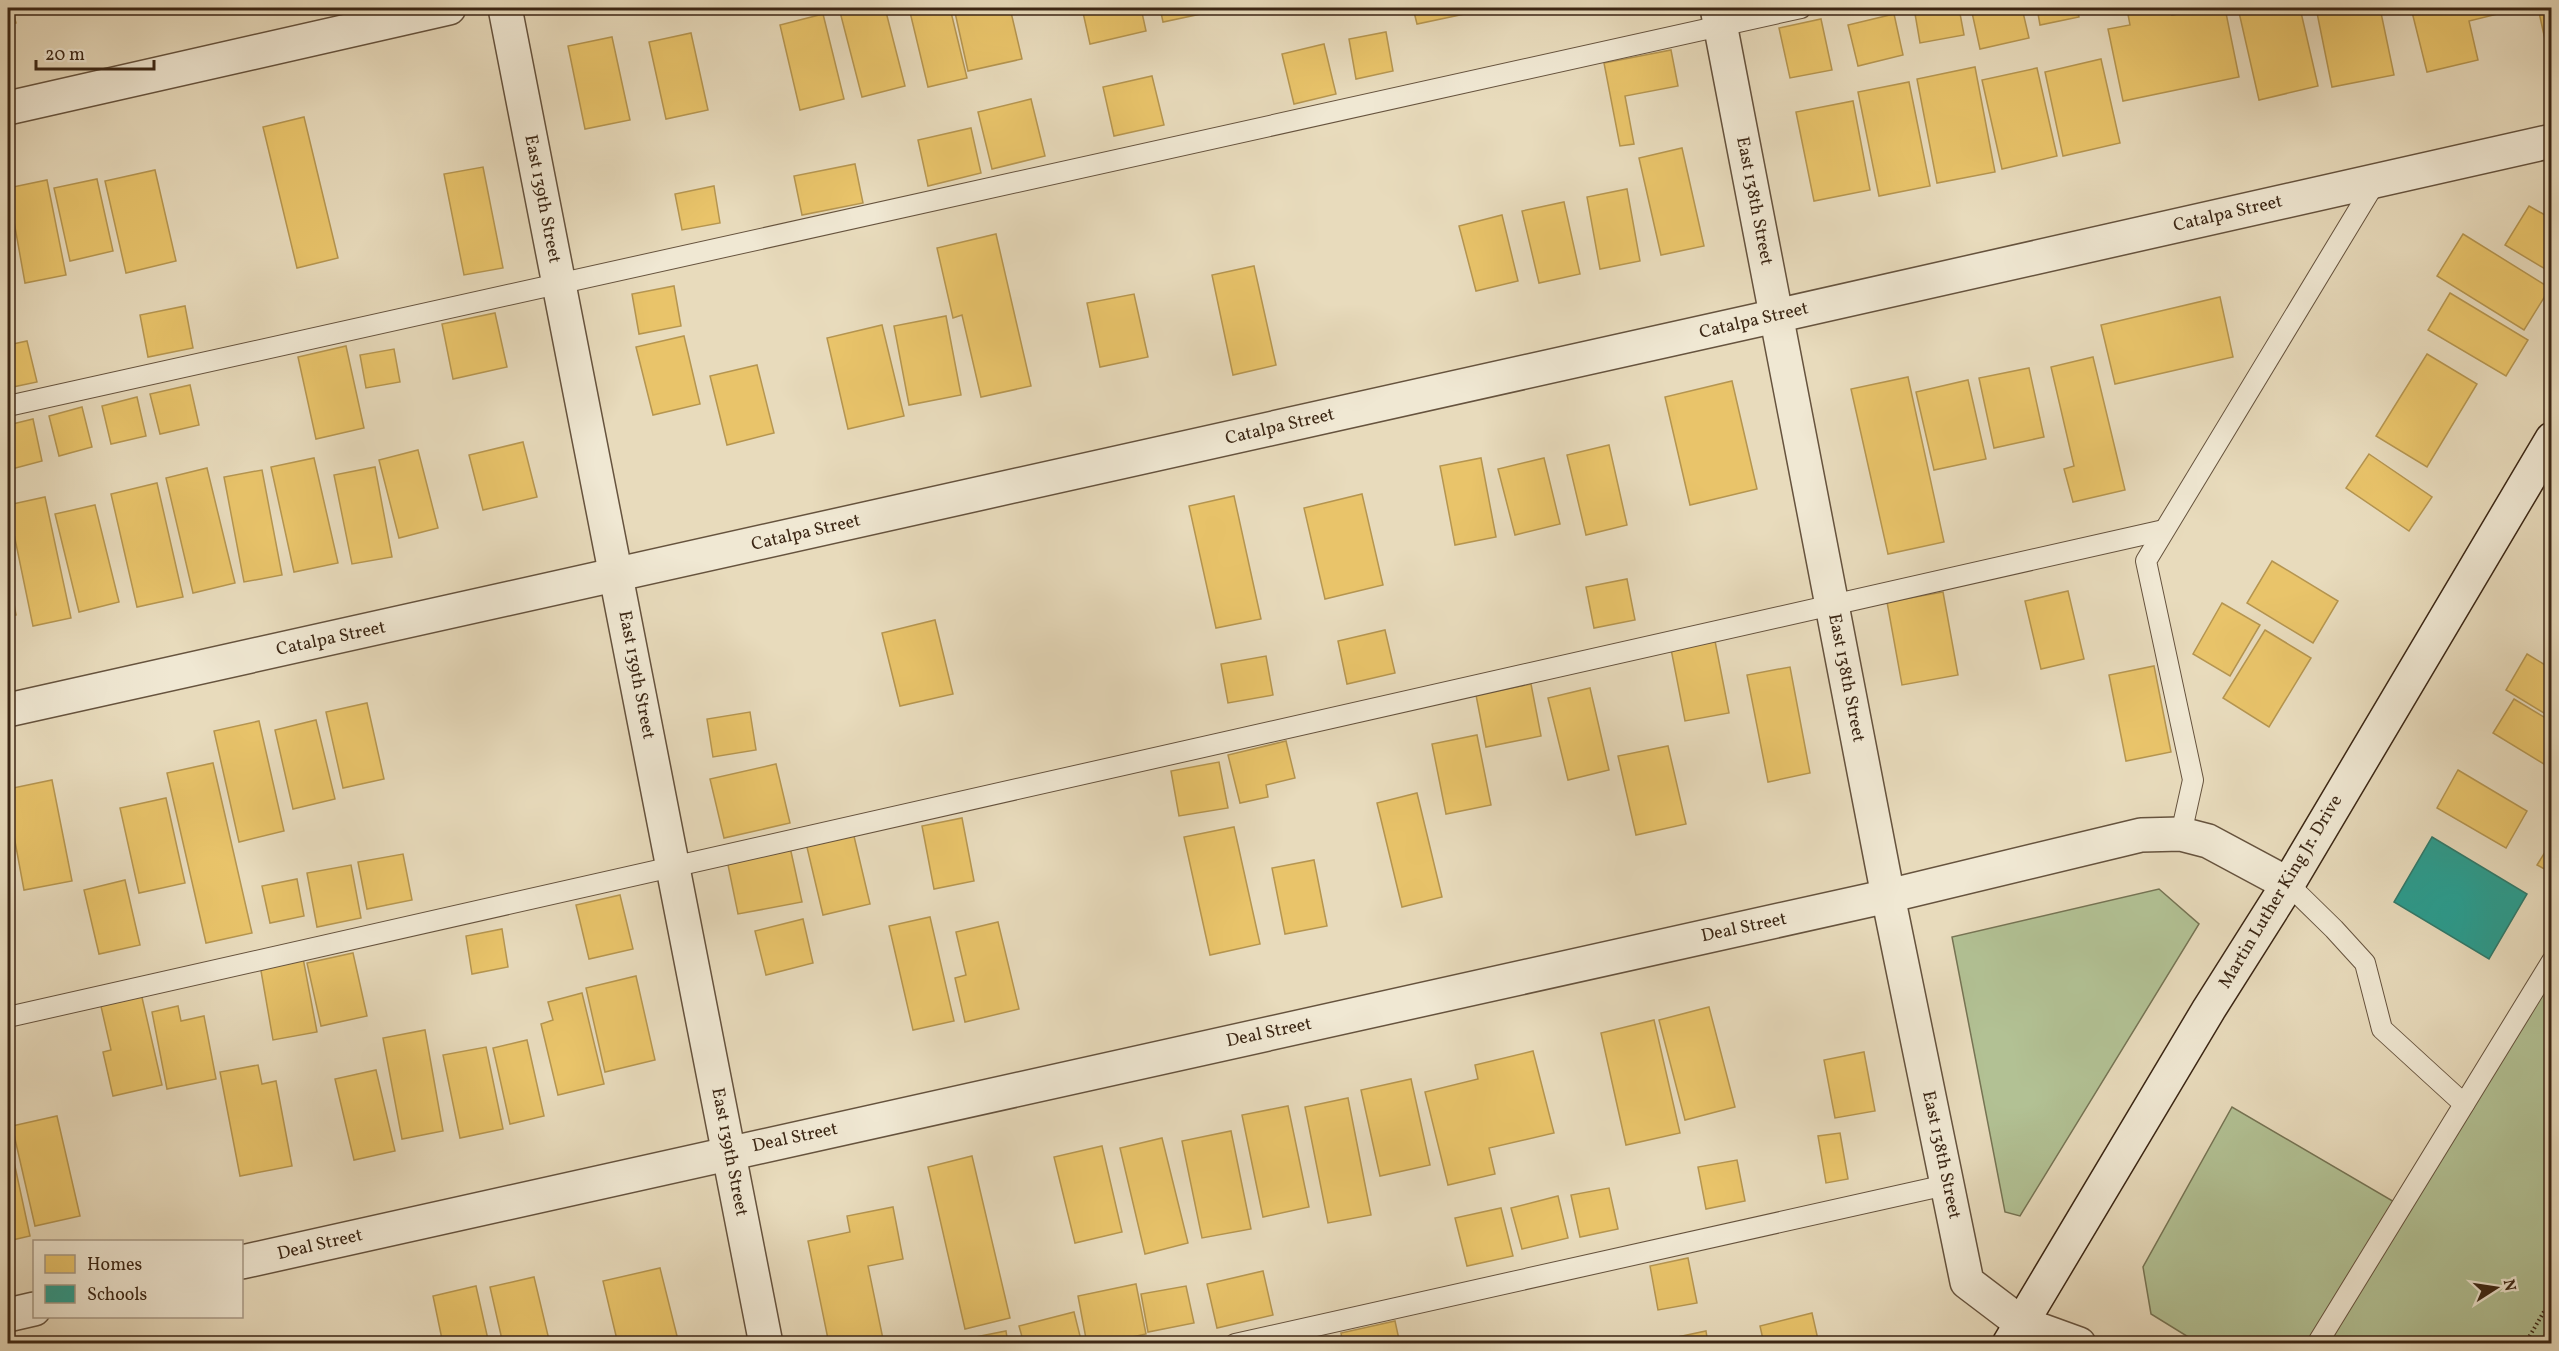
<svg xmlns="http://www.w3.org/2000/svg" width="2559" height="1351" viewBox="0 0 2559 1351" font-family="Vollkorn,serif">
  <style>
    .green { fill: #b2c194; stroke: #767454; stroke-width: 1.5 }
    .homes { fill: #e9c46a; stroke: #b59550; stroke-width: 1.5 }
    .schools { fill: #2a9d8f; stroke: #2f796a; stroke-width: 1.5 }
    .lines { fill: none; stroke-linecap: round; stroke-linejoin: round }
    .lane-casing { stroke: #66533e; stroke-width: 22 }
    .street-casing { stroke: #66533e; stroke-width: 36 }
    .secondary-casing { stroke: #3b2614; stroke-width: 36 }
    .path { stroke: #3b2614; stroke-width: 4; stroke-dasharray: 1.5 3; stroke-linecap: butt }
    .lane { stroke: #f0e8d3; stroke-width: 20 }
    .street { stroke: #f0e8d3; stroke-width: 33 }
    .secondary { stroke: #f0e8d3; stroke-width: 33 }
    .labels { text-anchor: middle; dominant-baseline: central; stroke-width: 6; stroke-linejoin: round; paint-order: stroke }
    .street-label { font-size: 18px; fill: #3b2614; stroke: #f0e8d3 }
  </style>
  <rect width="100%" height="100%" fill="#e8dbbc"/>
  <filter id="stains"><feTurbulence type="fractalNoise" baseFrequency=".00333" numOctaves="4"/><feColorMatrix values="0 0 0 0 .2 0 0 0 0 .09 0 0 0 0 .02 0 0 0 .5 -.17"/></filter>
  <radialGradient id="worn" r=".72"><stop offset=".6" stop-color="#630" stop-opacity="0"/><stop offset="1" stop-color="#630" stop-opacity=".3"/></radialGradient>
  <g class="green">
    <path d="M2159,889L2199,924L2020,1216L2005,1212L1952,937Z"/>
    <path d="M2551,961L2552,1323L2539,1343H2198L2151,1314L2143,1267L2232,1107L2401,1206Z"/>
  </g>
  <g class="homes">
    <path d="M8,8H12L16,23L8,25Z"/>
    <path d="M839,8H885L905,86L862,97Z"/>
    <path d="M909,8H950L967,78L928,87Z"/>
    <path d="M954,8H1010L1022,59L968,71Z"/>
    <path d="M1082,8H1141L1146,31L1090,44Z"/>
    <path d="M1160,8H1204L1206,13L1163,22Z"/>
    <path d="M1413,8H1463L1465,14L1417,24Z"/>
    <path d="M1914,8H1959L1964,35L1920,43Z"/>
    <path d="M1971,8H2022L2029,38L1980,49Z"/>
    <path d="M2037,8H2077L2079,17L2040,25Z"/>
    <path d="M2136,8H2171L2172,15L2210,8H2225L2239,77L2123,101L2108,29L2130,25L2127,9Z"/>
    <path d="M2238,8H2300L2318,86L2259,100Z"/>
    <path d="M2316,8H2380L2394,75L2332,87Z"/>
    <path d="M2411,8H2514V10L2469,21L2478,60L2427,72Z"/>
    <path d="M2538,8H2552V52L2548,53Z"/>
    <path d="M823,14L844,99L800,110L780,25Z"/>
    <path d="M1894,14L1903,55L1858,66L1848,25Z"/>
    <path d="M1821,19L1832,70L1790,78L1779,28Z"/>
    <path d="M1386,32L1393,71L1356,79L1349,39Z"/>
    <path d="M691,33L708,110L666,119L649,42Z"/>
    <path d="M612,37L630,120L585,129L568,46Z"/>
    <path d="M1324,44L1336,94L1294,104L1282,54Z"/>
    <path d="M1671,50L1678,86L1625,96L1634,144L1620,146L1604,63Z"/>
    <path d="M2101,59L2120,143L2063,156L2045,72Z"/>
    <path d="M1975,67L1995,172L1937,183L1917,79Z"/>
    <path d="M2037,68L2057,156L2002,169L1982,80Z"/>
    <path d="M1152,76L1164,125L1114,136L1103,87Z"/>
    <path d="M1909,82L1930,186L1879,196L1858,92Z"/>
    <path d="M1031,99L1045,156L992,169L978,112Z"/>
    <path d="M1853,101L1870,190L1814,201L1796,112Z"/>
    <path d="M304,117L338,258L297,268L263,127Z"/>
    <path d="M971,128L981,173L928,186L918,140Z"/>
    <path d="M1682,148L1704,246L1661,255L1639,158Z"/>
    <path d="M855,164L863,203L802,215L794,176Z"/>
    <path d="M483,167L503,268L464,275L444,174Z"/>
    <path d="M155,170L176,261L126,273L105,181Z"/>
    <path d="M97,179L113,251L70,261L54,188Z"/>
    <path d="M47,180L66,275L25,283L8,188Z"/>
    <path d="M714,186L720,223L682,230L675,194Z"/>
    <path d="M1627,189L1640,261L1600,269L1587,197Z"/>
    <path d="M1564,202L1580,274L1539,283L1522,211Z"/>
    <path d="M2529,206L2552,219V273L2505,245Z"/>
    <path d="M1502,215L1518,281L1476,291L1459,226Z"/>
    <path d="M996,234L1031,386L981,397L962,315L953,318L937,248Z"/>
    <path d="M2463,234L2550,288L2524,330L2437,276Z"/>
    <path d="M1254,266L1276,365L1233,375L1212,275Z"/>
    <path d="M674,286L681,326L639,334L632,294Z"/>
    <path d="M2450,293L2528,340L2506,376L2428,330Z"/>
    <path d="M1134,294L1148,357L1100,367L1087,303Z"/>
    <path d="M2220,297L2233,357L2115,384L2101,325Z"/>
    <path d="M185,306L193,348L148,357L140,315Z"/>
    <path d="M495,313L507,367L453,379L442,324Z"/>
    <path d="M946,316L961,395L909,405L894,326Z"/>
    <path d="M882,325L904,416L848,429L827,338Z"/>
    <path d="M684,336L700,404L653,415L636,347Z"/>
    <path d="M27,341L37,382L8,388V345Z"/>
    <path d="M346,346L364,428L316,439L298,357Z"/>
    <path d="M394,349L400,382L366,388L360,355Z"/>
    <path d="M2427,354L2477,384L2427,467L2376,436Z"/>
    <path d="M2093,357L2125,490L2073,502L2064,469L2074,466L2051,367Z"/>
    <path d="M757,365L774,433L727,445L710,376Z"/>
    <path d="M2029,368L2044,437L1994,448L1979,378Z"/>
    <path d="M1908,377L1944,542L1888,554L1851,389Z"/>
    <path d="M1968,380L1986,459L1934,470L1916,392Z"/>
    <path d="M1732,381L1757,489L1690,505L1665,397Z"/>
    <path d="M190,385L199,425L160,434L150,394Z"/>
    <path d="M137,397L146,436L111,444L102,406Z"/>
    <path d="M82,407L92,447L59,456L49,416Z"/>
    <path d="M33,419L42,461L8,470V425Z"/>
    <path d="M523,442L537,497L483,510L469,455Z"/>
    <path d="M1609,445L1627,525L1586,535L1567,455Z"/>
    <path d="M418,450L438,528L399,538L379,460Z"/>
    <path d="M2369,454L2432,497L2409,531L2346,488Z"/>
    <path d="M314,458L338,563L294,572L271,467Z"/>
    <path d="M1481,458L1496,537L1455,545L1440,466Z"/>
    <path d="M1544,458L1560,524L1515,535L1498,469Z"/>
    <path d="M375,467L392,557L352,564L334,475Z"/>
    <path d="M207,468L235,583L193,593L166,478Z"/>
    <path d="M262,470L282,575L244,582L224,477Z"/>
    <path d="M157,483L183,597L137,607L111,494Z"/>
    <path d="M1362,494L1383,585L1325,599L1304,508Z"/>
    <path d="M1234,496L1261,619L1216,628L1189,506Z"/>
    <path d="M45,497L71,618L33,626L8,505Z"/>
    <path d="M95,505L119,602L79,612L55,514Z"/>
    <path d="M2272,561L2338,601L2313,643L2247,603Z"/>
    <path d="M8,570L16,615L8,617Z"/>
    <path d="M1627,579L1635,620L1594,628L1586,587Z"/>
    <path d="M2068,591L2084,659L2041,669L2025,601Z"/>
    <path d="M1943,592L1958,675L1902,685L1887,602Z"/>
    <path d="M2222,603L2260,625L2230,676L2193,654Z"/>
    <path d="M935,620L953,694L900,706L882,633Z"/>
    <path d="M1385,630L1395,673L1347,684L1338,641Z"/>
    <path d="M2265,630L2311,658L2269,727L2223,698Z"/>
    <path d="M1715,641L1729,713L1685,721L1671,649Z"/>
    <path d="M2527,654L2552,669V718L2506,690Z"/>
    <path d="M1266,656L1273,695L1228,703L1221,664Z"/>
    <path d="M2154,666L2171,752L2126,761L2109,675Z"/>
    <path d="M1790,667L1810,773L1768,782L1747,675Z"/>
    <path d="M1531,684L1541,736L1486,747L1476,695Z"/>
    <path d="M1590,688L1609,770L1568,780L1548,698Z"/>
    <path d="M2514,699L2552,722V769L2493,733Z"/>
    <path d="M367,703L384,779L343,788L326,712Z"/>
    <path d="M750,712L756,750L713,757L707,719Z"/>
    <path d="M316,720L335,799L293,809L275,730Z"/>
    <path d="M259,721L284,831L239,842L214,731Z"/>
    <path d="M1477,735L1491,805L1446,814L1432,744Z"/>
    <path d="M1286,741L1295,778L1266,785L1268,797L1240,803L1228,755Z"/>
    <path d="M1668,746L1686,824L1636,835L1618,756Z"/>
    <path d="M1219,762L1228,808L1179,816L1171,771Z"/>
    <path d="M213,763L252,933L206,943L167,773Z"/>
    <path d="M776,764L790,823L724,838L710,779Z"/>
    <path d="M2458,770L2527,811L2506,848L2437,808Z"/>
    <path d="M52,780L72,881L24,890L8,804V789Z"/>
    <path d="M1417,793L1442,897L1402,907L1377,803Z"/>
    <path d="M166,798L185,883L139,893L120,808Z"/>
    <path d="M962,818L974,881L934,889L922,826Z"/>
    <path d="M1234,827L1260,944L1210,955L1184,837Z"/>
    <path d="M853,832L870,904L823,915L806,843Z"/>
    <path d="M2552,841V873L2537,865Z"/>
    <path d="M790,847L802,902L738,914L727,860Z"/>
    <path d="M403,854L412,900L367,909L358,862Z"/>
    <path d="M1314,860L1327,926L1285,934L1272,868Z"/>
    <path d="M351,865L361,918L317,927L307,873Z"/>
    <path d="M297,879L304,916L270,923L262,886Z"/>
    <path d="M125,880L140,945L99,954L84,890Z"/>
    <path d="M620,895L633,949L589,959L576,905Z"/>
    <path d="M930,917L954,1021L913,1030L889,926Z"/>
    <path d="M803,919L813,963L766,975L755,931Z"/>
    <path d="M998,922L1019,1009L965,1022L955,978L966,975L956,932Z"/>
    <path d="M502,929L508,967L472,974L466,936Z"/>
    <path d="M353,953L367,1016L321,1026L307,963Z"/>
    <path d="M303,958L317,1032L273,1040L260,965Z"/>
    <path d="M636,976L655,1060L605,1072L586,988Z"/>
    <path d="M141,993L162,1085L113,1096L103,1052L111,1050L100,1002Z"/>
    <path d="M582,993L604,1084L558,1095L541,1024L553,1020L548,1002Z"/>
    <path d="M178,1006L181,1021L204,1016L216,1079L167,1089L152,1012Z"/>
    <path d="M1709,1007L1735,1107L1685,1120L1659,1020Z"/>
    <path d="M1654,1020L1680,1133L1626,1145L1601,1033Z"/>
    <path d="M425,1030L443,1131L402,1139L383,1038Z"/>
    <path d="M527,1040L544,1116L510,1124L493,1048Z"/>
    <path d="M486,1047L503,1129L460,1138L443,1055Z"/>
    <path d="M1533,1051L1554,1133L1489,1148L1495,1174L1448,1185L1425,1092L1478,1079L1475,1065Z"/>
    <path d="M1864,1052L1875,1111L1835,1118L1824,1060Z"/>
    <path d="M258,1065L262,1084L276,1081L292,1166L240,1176L220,1072Z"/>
    <path d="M376,1070L395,1151L354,1160L335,1079Z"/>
    <path d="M1411,1079L1430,1165L1380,1176L1361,1090Z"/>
    <path d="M1348,1098L1371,1215L1328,1223L1305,1107Z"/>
    <path d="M1288,1106L1309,1207L1263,1217L1242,1115Z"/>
    <path d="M57,1116L80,1216L35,1226L12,1126Z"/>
    <path d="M1231,1131L1251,1229L1202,1238L1182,1141Z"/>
    <path d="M1840,1133L1848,1179L1826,1183L1818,1136Z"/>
    <path d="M8,1134L30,1236L8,1241Z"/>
    <path d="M1162,1138L1188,1243L1145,1254L1120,1148Z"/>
    <path d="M1102,1146L1122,1232L1075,1243L1054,1157Z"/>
    <path d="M972,1156L1010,1318L965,1329L928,1167Z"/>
    <path d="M1737,1160L1745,1201L1706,1209L1698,1167Z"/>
    <path d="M1609,1188L1618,1229L1580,1237L1571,1195Z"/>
    <path d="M1558,1196L1568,1238L1522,1249L1511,1208Z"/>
    <path d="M893,1207L903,1259L868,1266L883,1339L861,1344H829L808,1241L850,1232L847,1216Z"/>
    <path d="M1501,1208L1513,1256L1467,1266L1455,1218Z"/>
    <path d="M1688,1258L1697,1303L1658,1310L1650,1266Z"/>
    <path d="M660,1268L679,1344H618L603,1281Z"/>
    <path d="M1263,1271L1273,1315L1217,1328L1207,1284Z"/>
    <path d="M534,1277L550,1344H503L490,1287Z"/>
    <path d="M1136,1284L1146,1334L1099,1344H1087L1078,1296Z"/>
    <path d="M476,1286L489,1344H443L433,1296Z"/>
    <path d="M1186,1286L1194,1323L1148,1332L1141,1294Z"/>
    <path d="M1074,1312L1082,1344H1024L1019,1326Z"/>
    <path d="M1812,1313L1819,1344H1764L1760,1326Z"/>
    <path d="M1395,1321L1400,1344H1343L1341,1333Z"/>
    <path d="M1006,1331L1008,1344H971L970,1338Z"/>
    <path d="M1706,1331L1708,1344H1664L1663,1340Z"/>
    <path d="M325,1338L326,1344H303Z"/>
  </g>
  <path class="schools" d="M2432,837L2527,894L2489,959L2394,902Z"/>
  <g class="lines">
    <g class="lane-casing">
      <g id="lane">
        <path d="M8,406L1801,8"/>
        <path d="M2181,834L2193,780L2146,561L2376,181"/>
        <path d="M2288,884L2334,929L2365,963L2382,1029L2464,1104"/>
        <path d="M8,1017L2164,530"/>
        <path d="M1235,1344L1946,1185"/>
        <path d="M2317,1344L2552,961"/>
      </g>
    </g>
    <g class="street-casing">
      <g id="street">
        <path d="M505,8L766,1344"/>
        <path d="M1717,8L1888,896L1967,1282L2021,1323L2079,1344"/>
        <path d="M8,108L449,8"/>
        <path d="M8,710L1776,316L2552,141"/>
        <path d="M242,1262L1888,896L2141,835L2181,834L2208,841L2288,884"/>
        <path d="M8,1315L34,1309"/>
      </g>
    </g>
    <g class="secondary-casing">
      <path id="secondary" d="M2009,1344L2209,1009L2288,884L2552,439"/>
    </g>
    <path class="path" d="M2525,1344L2552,1298"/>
    <use href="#lane" class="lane"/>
    <use href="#street" class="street"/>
    <use href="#secondary" class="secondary"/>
  </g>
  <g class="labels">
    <g class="street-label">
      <text transform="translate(542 199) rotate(79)">East 139th Street</text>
      <text transform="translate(1754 201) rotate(79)">East 138th Street</text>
      <text transform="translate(2228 214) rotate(-13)">Catalpa Street</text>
      <text transform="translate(1754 321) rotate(-13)">Catalpa Street</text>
      <text transform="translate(1280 427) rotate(-13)">Catalpa Street</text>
      <text transform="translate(806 533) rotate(-13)">Catalpa Street</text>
      <text transform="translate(331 639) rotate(-12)">Catalpa Street</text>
      <text transform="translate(636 675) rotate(79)">East 139th Street</text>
      <text transform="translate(1846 678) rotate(79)">East 138th Street</text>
      <text transform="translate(2281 892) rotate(-59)">Martin Luther King Jr. Drive</text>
      <text transform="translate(1744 928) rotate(-12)">Deal Street</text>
      <text transform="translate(1269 1033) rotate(-12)">Deal Street</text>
      <text transform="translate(795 1138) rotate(-12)">Deal Street</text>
      <text transform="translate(729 1152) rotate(79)">East 139th Street</text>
      <text transform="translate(1941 1155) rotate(78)">East 138th Street</text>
      <text transform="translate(320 1245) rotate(-13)">Deal Street</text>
    </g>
  </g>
  <rect width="2559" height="1351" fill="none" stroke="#e8dbbc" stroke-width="30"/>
  <rect x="9" y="9" width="2541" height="1333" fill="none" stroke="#3b2614" stroke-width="3"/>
  <rect x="15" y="15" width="2529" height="1321" fill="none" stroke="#3b2614" stroke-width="1.5"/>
  <rect x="33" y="1240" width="210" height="78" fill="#f0e8d3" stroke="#a89a87" stroke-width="1.5"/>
  <rect x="45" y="1255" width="30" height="18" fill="#e9c46a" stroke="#a89a87" stroke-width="1.5"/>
  <text x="87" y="1270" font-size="18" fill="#3b2614">Homes</text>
  <rect x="45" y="1285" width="30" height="18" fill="#2a9d8f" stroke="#a89a87" stroke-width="1.5"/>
  <text x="87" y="1300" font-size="18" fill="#3b2614">Schools</text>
  <g transform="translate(2496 1288) rotate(78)" stroke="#f0e8d3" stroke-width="4.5" paint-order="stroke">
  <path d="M0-4.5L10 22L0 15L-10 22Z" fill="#3b2614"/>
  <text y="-9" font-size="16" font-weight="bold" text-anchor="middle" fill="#3b2614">N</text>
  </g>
  <path d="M36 60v9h118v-9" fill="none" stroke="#3b2614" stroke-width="3"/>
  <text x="45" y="60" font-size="18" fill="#3b2614" stroke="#f0e8d3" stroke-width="4.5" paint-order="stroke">20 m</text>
  <rect width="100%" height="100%" filter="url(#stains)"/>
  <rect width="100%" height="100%" fill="url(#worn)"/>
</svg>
